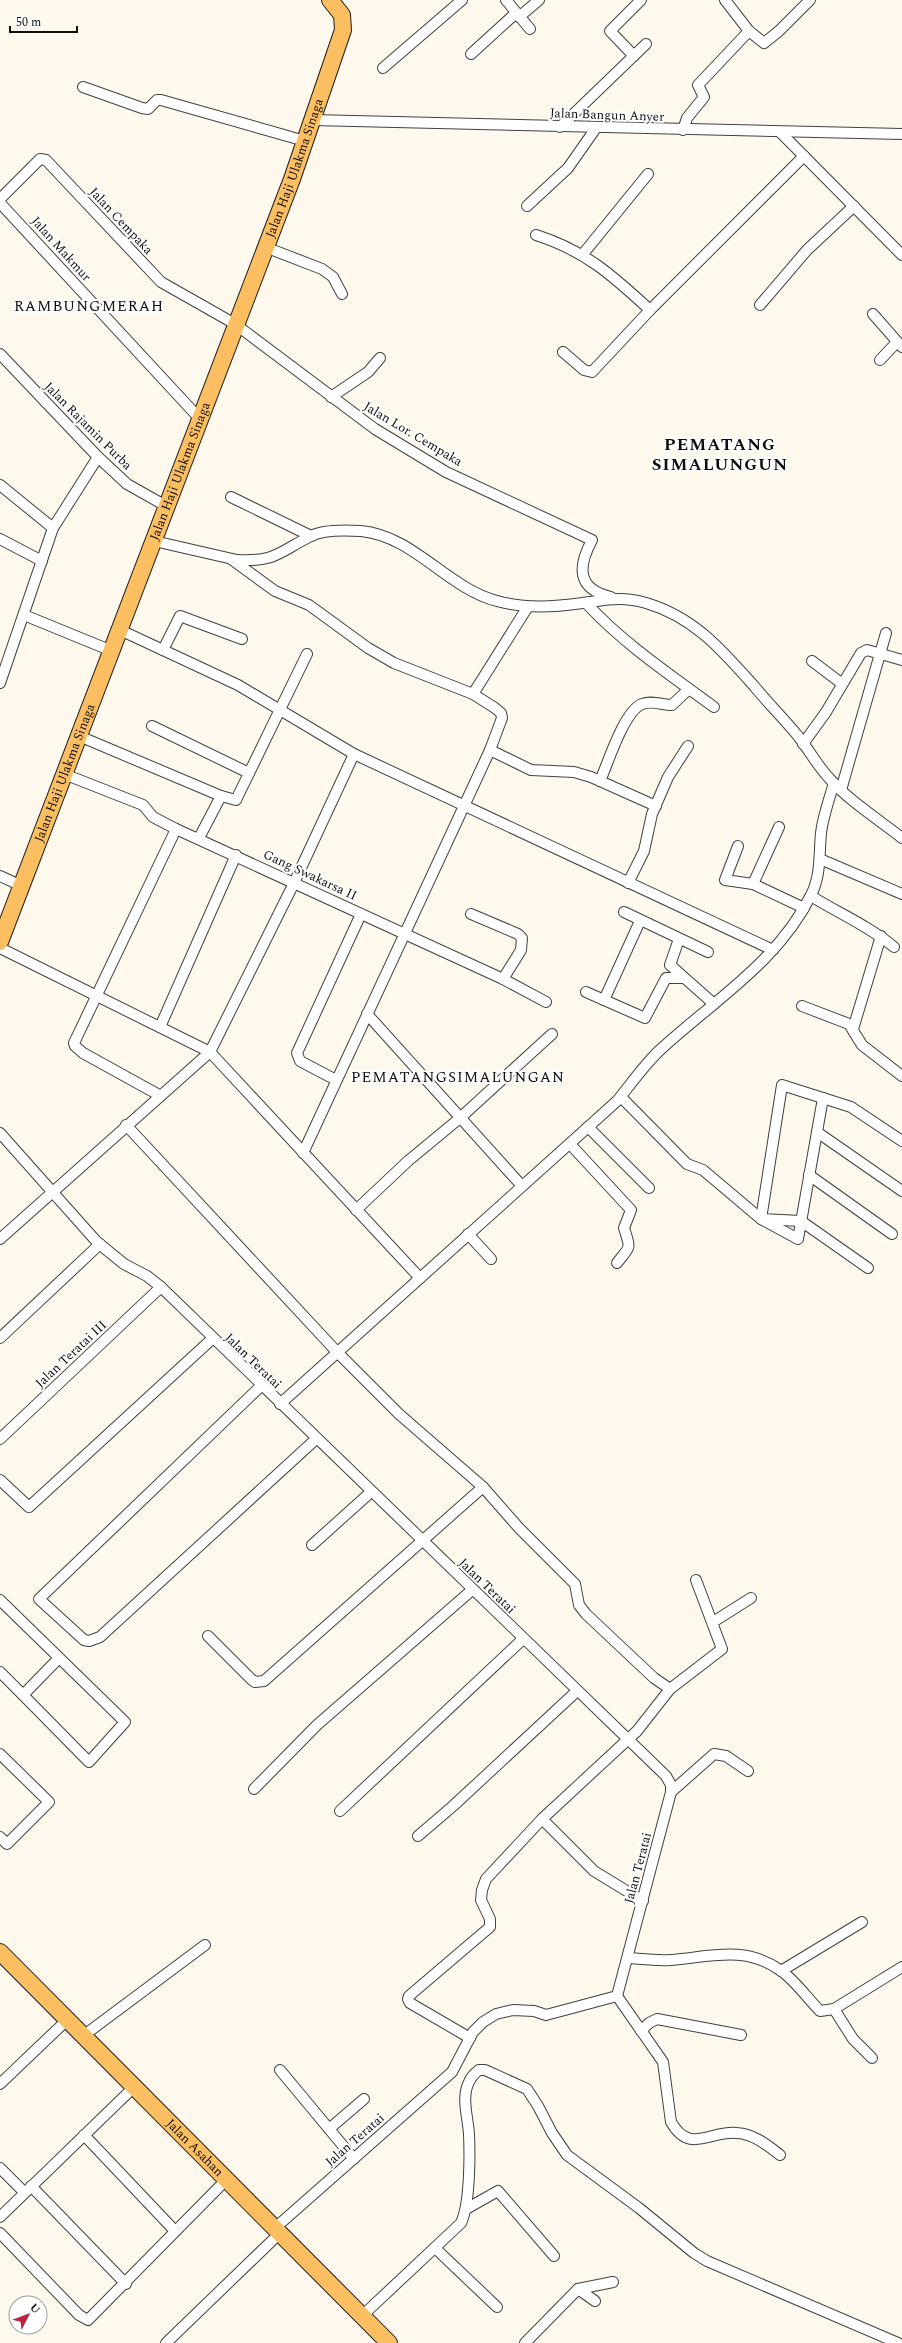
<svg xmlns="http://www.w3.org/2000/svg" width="902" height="2343" viewBox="0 0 902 2343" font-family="Spectral,serif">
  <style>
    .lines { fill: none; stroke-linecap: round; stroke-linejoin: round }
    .street-casing { stroke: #404040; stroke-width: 12 }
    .primary-casing { stroke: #1e1e1e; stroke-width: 18 }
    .street { stroke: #fff; stroke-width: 10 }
    .primary { stroke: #fbbe61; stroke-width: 16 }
    .labels { text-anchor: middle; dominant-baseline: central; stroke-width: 4; stroke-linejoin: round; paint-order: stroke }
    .street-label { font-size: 13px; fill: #0d0d0d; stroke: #fff }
    .quarter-label { font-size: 15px; letter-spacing: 1px; fill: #0d0d0d; stroke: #fff }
    .district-label { font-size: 17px; font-weight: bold; letter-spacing: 1px; fill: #0d0d0d; stroke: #fff }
  </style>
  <rect width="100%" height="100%" fill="#fff9ed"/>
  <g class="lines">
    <g class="street-casing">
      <g id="street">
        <path d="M506,0L530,29"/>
        <path d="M725,0L749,31L764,43L779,31L810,0"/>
        <path d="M519,17L539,0"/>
        <path d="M471,54L516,13"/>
        <path d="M634,56L610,31L641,0"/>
        <path d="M383,68L462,0"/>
        <path d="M83,87L142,108L148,109L157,100H161L305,141"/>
        <path d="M312,120L902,134"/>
        <path d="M560,127L646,44"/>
        <path d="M683,130L687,118L704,97L698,85L749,31"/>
        <path d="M780,132L902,255"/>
        <path d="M0,199L40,159L46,160L161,282L235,324L375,429L446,472L592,540C578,566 576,589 611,597"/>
        <path d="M0,203L200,419"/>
        <path d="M527,206L568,168L596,128"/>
        <path d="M536,235C586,251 613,276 650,310"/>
        <path d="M265,247L322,269L333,277L342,294"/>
        <path d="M583,254L648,174"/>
        <path d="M760,305L807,250L854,206"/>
        <path d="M873,314L902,347"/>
        <path d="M563,352L584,370L592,372L650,310L804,156"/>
        <path d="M0,354L98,457L127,484L166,506"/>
        <path d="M880,360L897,342"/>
        <path d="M331,397L368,372L380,358"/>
        <path d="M0,485L53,528"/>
        <path d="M231,497L311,536"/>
        <path d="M0,539L42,561"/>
        <path d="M154,541L237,560C276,562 279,552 311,536C324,529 346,530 361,531C414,536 447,588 497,601C526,609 554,607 583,603C607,600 621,596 646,603C694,617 722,650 754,686C768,703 784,719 798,736C809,750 817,765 829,778C849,801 878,819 902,838"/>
        <path d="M231,559L275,591L309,605L368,648L394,663L473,694L495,708L501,713L502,718L490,750L303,1153"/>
        <path d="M586,603C624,644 669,674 714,707"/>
        <path d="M24,615L112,651"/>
        <path d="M120,630L238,685L354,754L773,950"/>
        <path d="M163,650L180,616L242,639"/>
        <path d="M812,661L841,683"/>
        <path d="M0,683L53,528L98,457"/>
        <path d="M473,694L527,608"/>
        <path d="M152,726L249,773"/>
        <path d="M79,736L221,796L236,800L307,654"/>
        <path d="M803,744L826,712L861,653L867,650L902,660"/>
        <path d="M490,750L531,770L574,772L591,777L656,806"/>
        <path d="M64,774L143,805L153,817L176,829L503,979L546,1002"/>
        <path d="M600,781C608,763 624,711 642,704C652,700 662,705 672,705L689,689"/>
        <path d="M841,790L886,633"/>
        <path d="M199,838L221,796"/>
        <path d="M738,846L725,880L753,884L804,908"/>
        <path d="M820,859L902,894"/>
        <path d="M0,876L22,886"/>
        <path d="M628,883L644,851L652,814L668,777L688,746"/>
        <path d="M753,884L779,827"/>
        <path d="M811,896C838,913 869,926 894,947"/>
        <path d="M624,912L708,952"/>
        <path d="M471,914L518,934L522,938L521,950L503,979"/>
        <path d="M679,939L670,965L714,1004"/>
        <path d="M0,948L210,1052L420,1278"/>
        <path d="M586,992L645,1018L666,978H682"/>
        <path d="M604,1000L640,921"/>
        <path d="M802,1006L849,1024L862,1045L902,1076"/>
        <path d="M367,1014L522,1186"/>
        <path d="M160,1027L236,855"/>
        <path d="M853,1029L881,936"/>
        <path d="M336,1080L300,1061L297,1053L361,914"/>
        <path d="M159,1095L83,1053L75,1046L74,1043L176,829"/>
        <path d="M621,1097L687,1164L703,1170L761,1219L798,1239L823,1098"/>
        <path d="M126,1125L337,1352L399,1414L483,1487L264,1681L255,1682L252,1680L208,1636"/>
        <path d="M588,1127L649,1188"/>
        <path d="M817,1132L902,1191"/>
        <path d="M0,1133L97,1242L124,1264L147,1276L161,1287L666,1776L671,1785V1792L617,1996L546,2015L534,2011L513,2010L496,2014L483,2022L473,2032L452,2072L275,2228"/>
        <path d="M570,1144L631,1210L624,1228C631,1250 631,1245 617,1263"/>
        <path d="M809,1175L892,1234"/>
        <path d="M356,1210L408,1161L460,1118L552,1034"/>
        <path d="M468,1234L491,1259"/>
        <path d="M0,1239L210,1052L294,883L354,754"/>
        <path d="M868,1268L801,1221L761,1219L782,1085L851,1107L902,1141"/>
        <path d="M0,1338L100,1244"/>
        <path d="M261,1386L39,1599L84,1640L89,1641L100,1637L316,1439"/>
        <path d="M280,1404L617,1101C631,1084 644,1065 660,1050C713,1001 778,962 811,895C821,876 819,854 821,833C823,816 829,800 834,783"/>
        <path d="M0,1439L161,1287"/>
        <path d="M0,1480L29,1507L212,1339"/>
        <path d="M483,1487L519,1528L575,1584L579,1605L586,1614L654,1678L670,1689"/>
        <path d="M312,1545L371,1492"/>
        <path d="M0,1600L125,1722L89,1762L23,1695L59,1658"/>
        <path d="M713,1622L751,1598"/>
        <path d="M0,1672L23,1695"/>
        <path d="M0,1754L49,1802L7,1844L0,1837"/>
        <path d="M254,1789L317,1725L472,1590"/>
        <path d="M671,1792L714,1754L726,1756L748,1771"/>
        <path d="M340,1811L523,1639"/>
        <path d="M542,1819L594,1871L643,1901"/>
        <path d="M418,1836L453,1806L577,1691"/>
        <path d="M628,1958C642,1959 657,1961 671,1960C710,1957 744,1945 780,1970C795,1980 807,1998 820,2011L834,2009L902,1967"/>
        <path d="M781,1971L862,1922"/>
        <path d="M617,1996L663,2062L671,2122C690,2155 710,2130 737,2133C754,2134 767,2145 780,2155"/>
        <path d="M834,2009L853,2039L872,2058"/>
        <path d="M641,2031L649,2023L657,2019L741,2035"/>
        <path d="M83,2036L205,1945"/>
        <path d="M470,2038L410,2003L408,1999L409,1996L490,1927V1919L481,1900L482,1890L486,1879L542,1819L637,1731L670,1689L722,1649L696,1580"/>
        <path d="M280,2070L354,2159"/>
        <path d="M0,2084L67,2020"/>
        <path d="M329,2129L364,2099"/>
        <path d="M84,2135L175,2231"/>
        <path d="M0,2168L24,2192"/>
        <path d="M31,2186L126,2284"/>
        <path d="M466,2209L498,2191L554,2256"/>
        <path d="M0,2217L134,2087"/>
        <path d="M0,2233L79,2315L88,2320L227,2179"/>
        <path d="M435,2248L497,2307"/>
        <path d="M578,2289L595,2301"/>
        <path d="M362,2316L461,2223C470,2204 470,2156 469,2134C468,2118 461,2097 469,2082C471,2077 475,2073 479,2070H485L527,2089L538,2106L552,2133L567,2155L639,2208L694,2253L707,2261L898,2343"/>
        <path d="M166,2343L280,2233"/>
        <path d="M525,2343L578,2289L613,2282"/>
      </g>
    </g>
    <g class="primary-casing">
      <g id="primary">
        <path id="s1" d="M0,942L292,179L343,30L342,15L330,0"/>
        <path id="s2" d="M0,1952L389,2343"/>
      </g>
    </g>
    <use href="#street" class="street"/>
    <use href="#primary" class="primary"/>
  </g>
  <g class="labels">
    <g class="street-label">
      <text transform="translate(607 115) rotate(2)">Jalan Bangun Anyer</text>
      <text stroke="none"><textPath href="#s1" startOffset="828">Jalan Haji Ulakma Sinaga</textPath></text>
      <text transform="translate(121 221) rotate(47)">Jalan Cempaka</text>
      <text transform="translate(61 249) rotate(48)">Jalan Makmur</text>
      <text transform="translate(88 426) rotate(45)">Jalan Rajamin Purba</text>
      <text transform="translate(413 434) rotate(31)">Jalan Lor. Cempaka</text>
      <text stroke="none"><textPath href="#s1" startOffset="504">Jalan Haji Ulakma Sinaga</textPath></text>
      <text stroke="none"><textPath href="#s1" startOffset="181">Jalan Haji Ulakma Sinaga</textPath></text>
      <text transform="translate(310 875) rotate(25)">Gang Swakarsa II</text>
      <text transform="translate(71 1354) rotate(-43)">Jalan Teratai III</text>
      <text transform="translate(253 1361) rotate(44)">Jalan Teratai</text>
      <text transform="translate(487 1586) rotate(44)">Jalan Teratai</text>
      <text transform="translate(638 1868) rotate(-75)">Jalan Teratai</text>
      <text transform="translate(355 2140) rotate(-41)">Jalan Teratai</text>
      <text stroke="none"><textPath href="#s2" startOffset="276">Jalan Asahan</textPath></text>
    </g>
    <g class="quarter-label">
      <text x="89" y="306">RAMBUNGMERAH</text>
      <text x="458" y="1077">PEMATANGSIMALUNGAN</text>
    </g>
    <g class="district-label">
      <text x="720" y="445">PEMATANG<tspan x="720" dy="20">SIMALUNGUN</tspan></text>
    </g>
  </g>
  <g transform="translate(28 2315) rotate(48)"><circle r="19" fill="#ffffff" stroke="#9e9e9e"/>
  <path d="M0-3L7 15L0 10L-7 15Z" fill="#bf2341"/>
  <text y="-6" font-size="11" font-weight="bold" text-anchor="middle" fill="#0d0d0d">U</text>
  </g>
  <path d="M10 26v6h67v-6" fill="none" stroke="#0d0d0d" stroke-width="2"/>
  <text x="16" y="26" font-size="12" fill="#0d0d0d" stroke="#ffffff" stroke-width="3" paint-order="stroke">50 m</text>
</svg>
